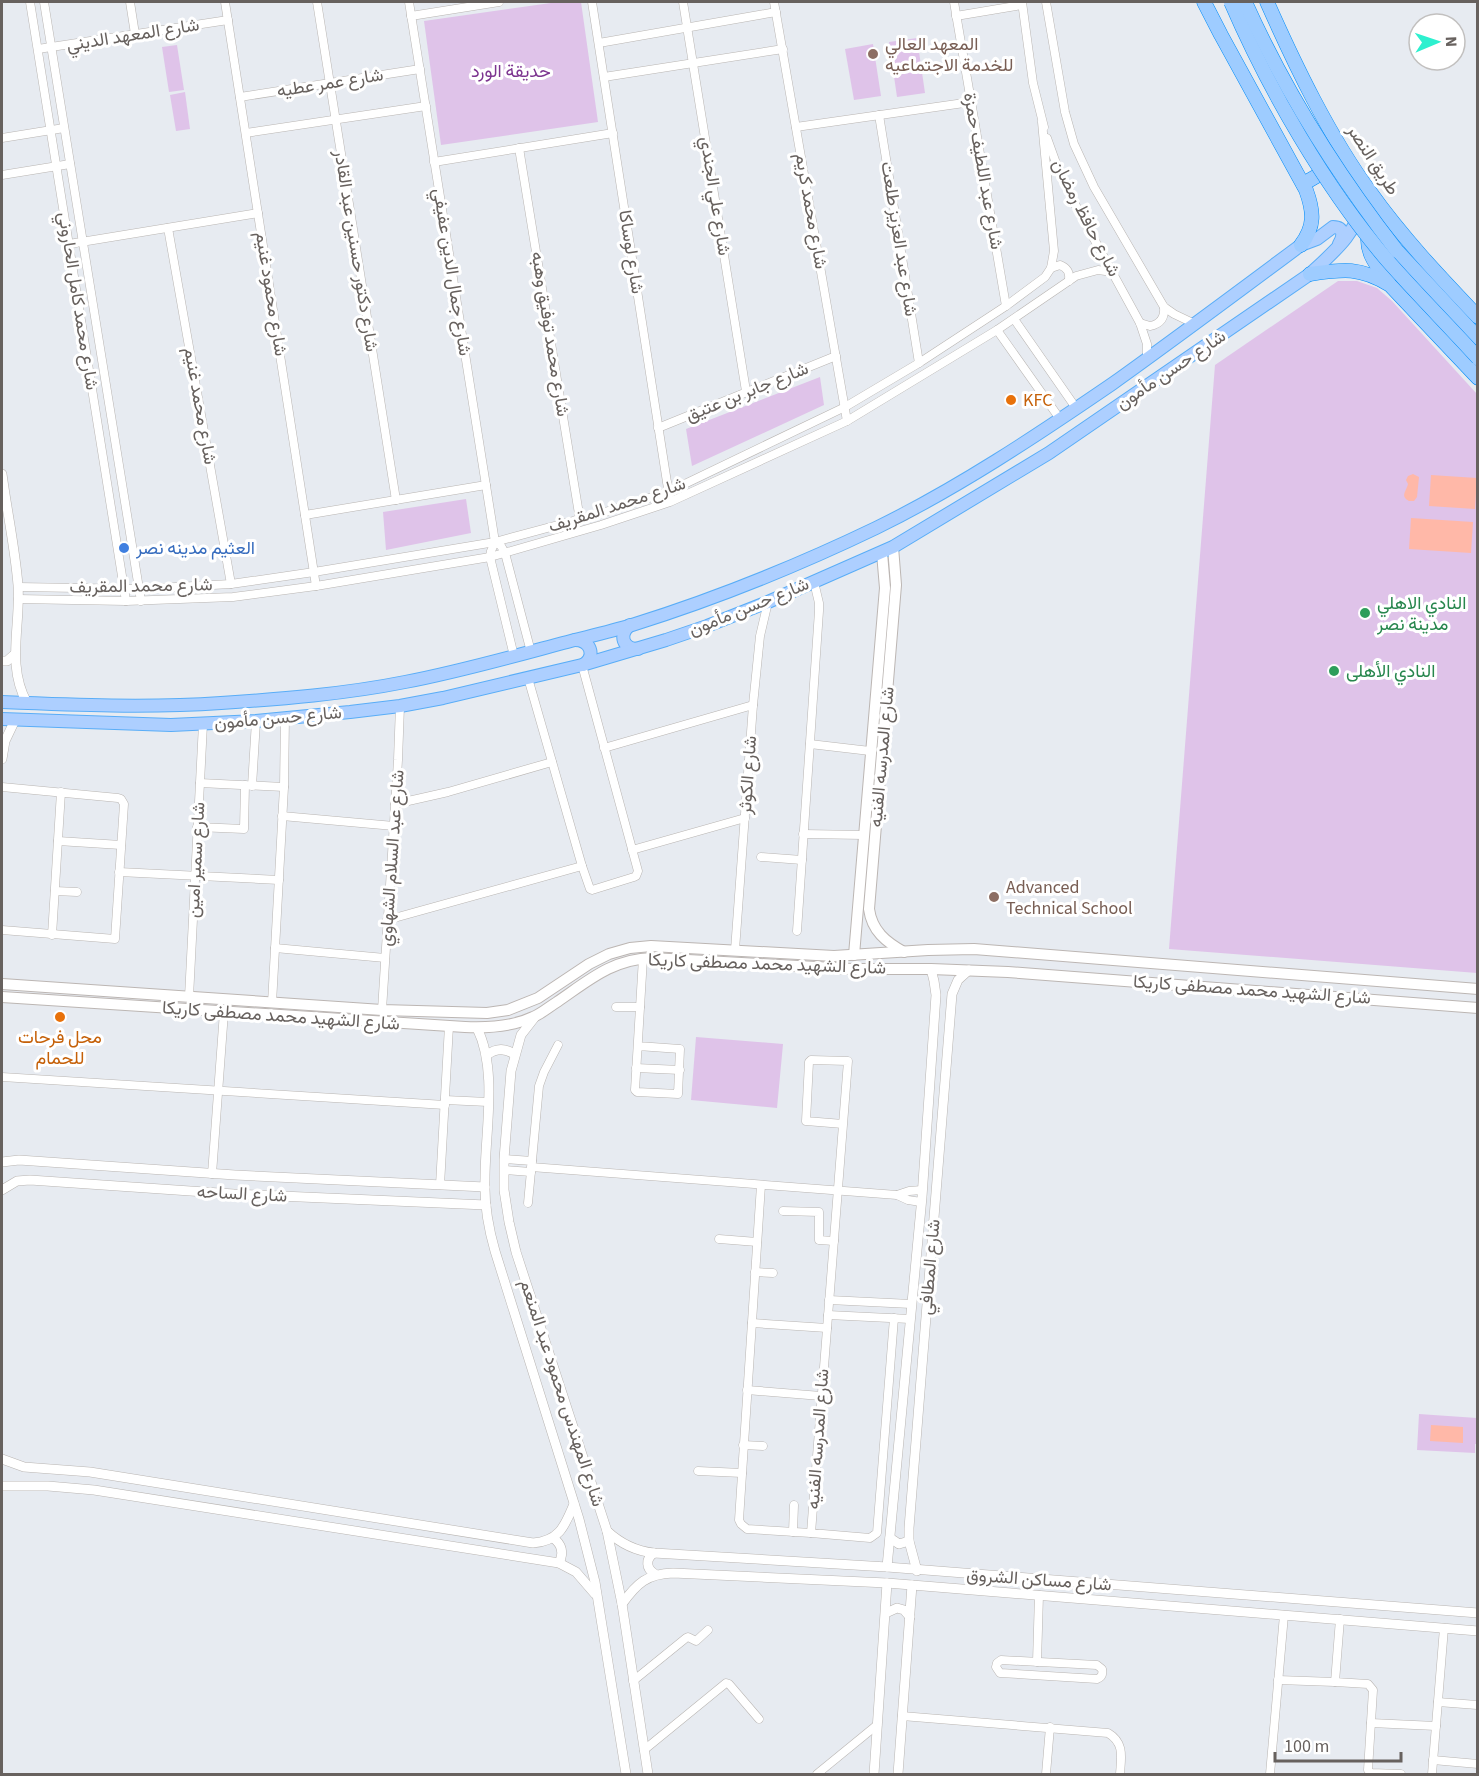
<svg xmlns="http://www.w3.org/2000/svg" width="1479" height="1776" viewBox="0 0 1479 1776" font-family="'Source Sans 3',Vazirmatn,sans-serif">
  <style>
    .green { fill: #dfc3e9 }
    .water { fill: #ffb8a8 }
    .lines { fill: none; stroke-linecap: round; stroke-linejoin: round }
    .minor-casing { stroke: #b9b5b2; stroke-width: 9 }
    .tertiary-casing { stroke: #b9b5b2; stroke-width: 10 }
    .secondary-casing { stroke: #bcb6b3; stroke-width: 12 }
    .primary-casing { stroke: #59adf7; stroke-width: 14 }
    .trunk-casing { stroke: #008bf7; stroke-width: 15 }
    .minor { stroke: #fff; stroke-width: 8 }
    .tertiary { stroke: #fff; stroke-width: 9 }
    .secondary { stroke: #fff; stroke-width: 10 }
    .primary { stroke: #adcfff; stroke-width: 12 }
    .trunk { stroke: #9eccff; stroke-width: 14 }
    .trunk-bridge-casing { stroke: #008bf7; stroke-width: 15; stroke-linecap: butt }
    .trunk-bridge { stroke: #9eccff; stroke-width: 14 }
    .education-dot { fill: #8d6e63; stroke: #fff; stroke-width: 2 }
    .food-dot { fill: #e8710a; stroke: #fff; stroke-width: 2 }
    .shop-dot { fill: #3f7fe0; stroke: #fff; stroke-width: 2 }
    .leisure-dot { fill: #2e9e5b; stroke: #fff; stroke-width: 2 }
    .labels { text-anchor: middle; dominant-baseline: central; stroke-width: 6; stroke-linejoin: round; paint-order: stroke }
    .street-label { font-size: 18px; fill: #67615e; stroke: #fff }
    .education-label { font-size: 18px; fill: #785e54; stroke: #fff; text-anchor: start }
    .park-label { font-size: 18px; fill: #7d3590; stroke: #fff }
    .food-label { font-size: 18px; fill: #c56008; stroke: #fff; text-anchor: start }
    .shop-label { font-size: 18px; fill: #366cbe; stroke: #fff; text-anchor: start }
    .leisure-label { font-size: 18px; fill: #27864d; stroke: #fff; text-anchor: start }
  </style>
  <rect width="100%" height="100%" fill="#e7ebf1"/>
  <g class="green">
    <path d="M558,2H581L598,122L441,145L424,21Z"/>
    <path d="M917,38L925,93L897,97L889,42Z"/>
    <path d="M873,44L881,96L854,100L845,49Z"/>
    <path d="M177,45L184,90L169,92L162,47Z"/>
    <path d="M185,92L190,129L176,131L170,95Z"/>
    <path d="M1338,281H1357L1377,288L1392,301L1477,394V973L1169,949L1215,365Z"/>
    <path d="M820,377L824,405L692,466L686,429Z"/>
    <path d="M466,499L471,533L386,550L383,512Z"/>
    <path d="M696,1037L783,1044L777,1108L691,1100Z"/>
    <path d="M1419,1414L1477,1418V1444H1475V1453L1417,1450Z"/>
  </g>
  <g class="water">
    <path d="M1413,474L1419,477L1417,497L1414,501H1409C1400,496 1406,492 1408,484L1406,480L1408,476Z"/>
    <path d="M1431,475L1477,478L1475,509L1429,506Z"/>
    <path d="M1411,518L1473,522L1471,553L1409,549Z"/>
    <path d="M1431,1425L1463,1427V1443L1430,1441Z"/>
  </g>
  <g class="lines">
    <g class="minor-casing">
      <g id="minor">
        <path d="M30,2L126,601"/>
        <path d="M44,2L141,601"/>
        <path d="M130,2L135,34"/>
        <path d="M225,2L316,586"/>
        <path d="M317,2L396,500"/>
        <path d="M409,2L495,542L491,551L490,557L514,656"/>
        <path d="M592,2L669,495"/>
        <path d="M683,2L746,391"/>
        <path d="M774,2L847,421"/>
        <path d="M954,2L1006,306"/>
        <path d="M1022,2L1033,83L1044,127"/>
        <path d="M1046,2L1065,112L1074,144L1094,187L1164,307L1174,314L1195,324"/>
        <path d="M411,16L499,2"/>
        <path d="M956,16L1022,5"/>
        <path d="M599,43L776,12"/>
        <path d="M38,49L228,20"/>
        <path d="M604,77L783,49"/>
        <path d="M240,97L420,69"/>
        <path d="M879,115L919,363"/>
        <path d="M796,127L971,102"/>
        <path d="M246,133L426,106"/>
        <path d="M2,138L64,128"/>
        <path d="M1047,138L1056,163L1076,206L1140,323L1147,344V359"/>
        <path d="M519,148L580,520"/>
        <path d="M434,162L613,133"/>
        <path d="M2,175L70,164"/>
        <path d="M168,228L231,584"/>
        <path d="M69,244L258,213"/>
        <path d="M1051,268L1060,265C1068,268 1070,273 1069,281"/>
        <path d="M1014,319L1076,408"/>
        <path d="M1140,323L1150,326C1161,324 1165,317 1164,307"/>
        <path d="M997,330L1060,419"/>
        <path d="M658,428L836,356"/>
        <path d="M305,515L486,485"/>
        <path d="M495,542L501,546L505,553L531,652"/>
        <path d="M18,587L139,589L231,584L314,572L495,542L599,514L668,492L845,407L919,363L1006,306L1045,277L1051,268L1054,251L1042,122"/>
        <path d="M18,599L126,601L233,597L316,586L490,557L601,525L670,502L847,421L997,330L1076,276L1098,270L1113,272"/>
        <path d="M528,678L582,866L590,889L592,890L634,877L636,876L638,871L582,665"/>
        <path d="M810,744L870,751"/>
        <path d="M604,748L753,705"/>
        <path d="M200,783L284,787"/>
        <path d="M252,786L256,721"/>
        <path d="M2,787L118,798L121,799L124,804L115,939L2,930"/>
        <path d="M395,804L448,792L552,762"/>
        <path d="M282,816L394,826"/>
        <path d="M197,827L244,829L245,785"/>
        <path d="M803,834L864,835"/>
        <path d="M58,841L121,845"/>
        <path d="M632,850L745,818"/>
        <path d="M761,857L802,860"/>
        <path d="M119,872L279,880"/>
        <path d="M55,891L77,892"/>
        <path d="M387,920L582,866"/>
        <path d="M797,931L819,611V603L814,582"/>
        <path d="M52,935L61,792"/>
        <path d="M275,948L385,958"/>
        <path d="M735,950L753,705L760,636L768,602"/>
        <path d="M189,997L203,724"/>
        <path d="M272,1003L284,787L285,717"/>
        <path d="M616,1007H640"/>
        <path d="M382,1010L398,760L400,706"/>
        <path d="M638,1046L680,1049L678,1094L637,1092L635,1090L643,958"/>
        <path d="M636,1068L680,1070"/>
        <path d="M2,1077L445,1105"/>
        <path d="M445,1100L488,1102"/>
        <path d="M843,1124L806,1121L809,1062L811,1060L848,1061L811,1533L870,1538L877,1533L894,1318"/>
        <path d="M504,1159L532,1161"/>
        <path d="M531,1167L897,1195L908,1200L921,1202"/>
        <path d="M504,1170L531,1172"/>
        <path d="M212,1174L224,1012"/>
        <path d="M440,1185L449,1026"/>
        <path d="M761,1185L739,1520L741,1524L747,1529L811,1533"/>
        <path d="M897,1195L909,1191L922,1190"/>
        <path d="M528,1203L539,1086L544,1072L558,1045"/>
        <path d="M783,1211L819,1212V1240L834,1241"/>
        <path d="M719,1239L757,1242"/>
        <path d="M755,1272L773,1273"/>
        <path d="M829,1300L911,1304"/>
        <path d="M828,1315L910,1319"/>
        <path d="M752,1323L827,1328"/>
        <path d="M747,1390L821,1396"/>
        <path d="M743,1445L763,1446"/>
        <path d="M698,1471L742,1473"/>
        <path d="M793,1532L794,1505"/>
        <path d="M1340,1619L1335,1682L1368,1684L1373,1690L1368,1770L1371,1773L1401,1774"/>
        <path d="M1001,1660L1097,1665L1102,1669C1103,1674 1102,1677 1097,1679L1000,1673L996,1667L997,1663Z"/>
        <path d="M1037,1662L1039,1595"/>
        <path d="M1278,1680L1335,1682"/>
        <path d="M633,1681L686,1638L688,1637L696,1641L708,1630"/>
        <path d="M1438,1702L1477,1705"/>
        <path d="M902,1716L1108,1733C1125,1743 1121,1758 1120,1774"/>
        <path d="M1371,1723L1436,1726"/>
        <path d="M644,1750L726,1683L729,1684L759,1719"/>
        <path d="M1433,1760L1478,1764"/>
        <path d="M817,1774L877,1725"/>
        <path d="M1046,1774L1050,1727"/>
        <path d="M1270,1774L1284,1615"/>
        <path d="M1432,1774L1444,1628"/>
      </g>
    </g>
    <g class="tertiary-casing">
      <g id="tertiary">
        <path d="M2,474C7,511 15,548 18,585C21,625 6,665 27,703"/>
        <path d="M2,661H7L15,654"/>
        <path d="M2,759L5,741L15,720"/>
        <path d="M535,1017L521,1035L511,1071L504,1159V1190L509,1222L516,1252L607,1531L622,1604L648,1774"/>
        <path d="M477,1028C498,1070 485,1132 485,1178C484,1203 488,1227 495,1251L579,1519L595,1582L626,1774"/>
        <path d="M487,1055C496,1048 505,1048 514,1054"/>
        <path d="M2,1162L19,1160L235,1175L485,1187"/>
        <path d="M2,1190L17,1181L30,1180L234,1194L486,1205"/>
        <path d="M2,1459L24,1467L90,1472L533,1543C560,1541 565,1525 574,1504"/>
        <path d="M2,1486H48L94,1490L559,1563L576,1572L595,1594"/>
        <path d="M607,1531C621,1544 635,1551 654,1553L887,1567L1478,1613"/>
        <path d="M553,1538C562,1544 564,1553 559,1563"/>
        <path d="M890,1538L899,1544L909,1541"/>
        <path d="M654,1553C645,1559 646,1569 655,1574"/>
        <path d="M887,1567L922,1197L936,995L934,981L931,969"/>
        <path d="M917,1571L909,1541V1528L952,994L958,980L969,970"/>
        <path d="M622,1604C637,1583 647,1574 673,1573L887,1583L1478,1631"/>
        <path d="M886,1613L897,1608L904,1610L910,1617"/>
        <path d="M874,1774L887,1583"/>
        <path d="M898,1774L912,1585"/>
      </g>
    </g>
    <g class="secondary-casing">
      <g id="secondary">
        <path d="M893,547L896,585L869,909C872,931 886,942 904,952"/>
        <path d="M854,955L885,588L882,553"/>
        <path d="M2,984L382,1010L487,1013L508,1010L538,998L589,964L609,954L630,948L651,946L834,956L928,950L974,949L1478,989"/>
        <path d="M2,997L465,1027C488,1028 512,1027 533,1017C541,1014 549,1007 557,1002C588,981 612,959 652,958L852,969H931L1008,972L1478,1008"/>
      </g>
    </g>
    <g class="primary-casing">
      <g id="primary">
        <path d="M630,625C618,635 623,649 638,649"/>
        <path d="M575,640C590,640 597,656 583,665"/>
        <path d="M2,702C75,705 148,708 221,703C282,699 345,694 405,682C458,672 511,657 563,643C586,637 609,632 632,625C715,599 797,566 876,528C958,488 1036,436 1112,384C1175,339 1238,292 1301,245L1317,239L1333,227C1344,227 1344,236 1339,244"/>
        <path d="M2,719L171,725L256,721L350,712L400,706L443,698L582,665L666,640L707,626L768,602L893,547L1049,453L1310,274C1335,251 1358,232 1364,198"/>
      </g>
    </g>
    <g class="trunk-casing">
      <g id="trunk">
        <path d="M1204,2L1221,35L1306,190C1314,212 1315,226 1301,245"/>
        <path d="M1267,2C1295,65 1329,136 1370,192C1402,237 1440,277 1478,317"/>
        <path d="M1303,184L1346,159"/>
        <path d="M1369,231C1364,251 1377,266 1388,281"/>
        <path d="M1397,251L1478,338"/>
        <path d="M1310,274C1344,269 1360,267 1390,285L1478,378"/>
      </g>
    </g>
    <use href="#minor" class="minor"/>
    <use href="#tertiary" class="tertiary"/>
    <use href="#secondary" class="secondary"/>
    <use href="#primary" class="primary"/>
    <use href="#trunk" class="trunk"/>
    <g class="trunk-bridge-casing">
      <g id="trunk-bridge">
        <path d="M1231,2C1269,90 1325,187 1387,260C1416,293 1448,325 1478,358"/>
        <path d="M1245,2C1285,91 1337,174 1397,251"/>
      </g>
    </g>
    <use href="#trunk-bridge" class="trunk-bridge"/>
  </g>
  <g class="education-dot">
    <circle cx="873" cy="54" r="6"/>
    <circle cx="994" cy="897" r="6"/>
  </g>
  <g class="food-dot">
    <circle cx="1011" cy="400" r="6"/>
    <circle cx="60" cy="1017" r="6"/>
  </g>
  <circle class="shop-dot" cx="124" cy="548" r="6"/>
  <g class="leisure-dot">
    <circle cx="1365" cy="613" r="6"/>
    <circle cx="1334" cy="671" r="6"/>
  </g>
  <g class="labels">
    <g class="street-label">
      <text transform="translate(133 35) rotate(-9)">شارع المعهد الديني</text>
      <text transform="translate(330 83) rotate(-9)">شارع عمر عطيه</text>
      <text transform="translate(1373 160) rotate(57)">طريق النصر</text>
      <text transform="translate(983 171) rotate(80)">شارع عبد اللطيف حمزة</text>
      <text transform="translate(715 196) rotate(81)">شارع علي الجندي</text>
      <text transform="translate(811 211) rotate(80)">شارع محمد كريم</text>
      <text transform="translate(1086 218) rotate(63)">شارع حافظ رمضان</text>
      <text transform="translate(899 239) rotate(81)">شارع عبد العزيز طلعت</text>
      <text transform="translate(356 251) rotate(81)">شارع دكتور حسنين عبد القادر</text>
      <text transform="translate(631 252) rotate(81)">شارع لوساكا</text>
      <text transform="translate(452 272) rotate(81)">شارع جمال الدين عفيفي</text>
      <text transform="translate(271 294) rotate(81)">شارع محمود غنيم</text>
      <text transform="translate(78 301) rotate(81)">شارع محمد كامل الحاروني</text>
      <text transform="translate(550 334) rotate(81)">شارع محمد توفيق وهبه</text>
      <text transform="translate(1171 370) rotate(-34)">شارع حسن مأمون</text>
      <text transform="translate(747 392) rotate(-22)">شارع جابر بن عتيق</text>
      <text transform="translate(200 406) rotate(80)">شارع محمد غنيم</text>
      <text transform="translate(617 505) rotate(-18)">شارع محمد المقريف</text>
      <text transform="translate(141 586) rotate(-1)">شارع محمد المقريف</text>
      <text transform="translate(749 607) rotate(-22)">شارع حسن مأمون</text>
      <text transform="translate(278 718) rotate(-5)">شارع حسن مأمون</text>
      <text transform="translate(882 757) rotate(-85)">شارع المدرسه الفنيه</text>
      <text transform="translate(748 775) rotate(-86)">شارع الكوثر</text>
      <text transform="translate(392 858) rotate(-86)">شارع عبد السلام الشهاوي</text>
      <text transform="translate(196 860) rotate(-87)">شارع سمير امين</text>
      <text transform="translate(767 964) rotate(2)">شارع الشهيد محمد مصطفى كاريكا</text>
      <text transform="translate(1252 990) rotate(4)">شارع الشهيد محمد مصطفى كاريكا</text>
      <text transform="translate(281 1016) rotate(4)">شارع الشهيد محمد مصطفى كاريكا</text>
      <text transform="translate(242 1194) rotate(3)">شارع الساحه</text>
      <text transform="translate(930 1267) rotate(-85)">شارع المطافي</text>
      <text transform="translate(562 1393) rotate(72)">شارع المهندس محمود عبد المنعم</text>
      <text transform="translate(818 1439) rotate(-86)">شارع المدرسه الفنيه</text>
      <text transform="translate(1039 1580) rotate(4)">شارع مساكن الشروق</text>
    </g>
    <g class="education-label">
      <text x="885" y="44">المعهد العالي<tspan x="885" dy="21">للخدمة الاجتماعيه</tspan></text>
      <text x="1006" y="887">Advanced<tspan x="1006" dy="21">Technical School</tspan></text>
    </g>
    <g class="park-label">
      <text x="511" y="71">حديقة الورد</text>
    </g>
    <g class="food-label">
      <text x="1023" y="400">KFC</text>
      <text x="60" y="1037" text-anchor="middle">محل فرحات<tspan x="60" dy="21">للحمام</tspan></text>
    </g>
    <g class="shop-label">
      <text x="136" y="548">العثيم مدينه نصر</text>
    </g>
    <g class="leisure-label">
      <text x="1377" y="603">النادي الاهلي<tspan x="1377" dy="21">مدينة نصر</tspan></text>
      <text x="1346" y="671">النادي الأهلى</text>
    </g>
  </g>
  <rect width="1479" height="1776" fill="none" stroke="#67615e" stroke-width="6"/>
  <g transform="translate(1437 42) rotate(88)"><circle r="28" fill="#ffffff" stroke="#c2c0bf" stroke-width="1.5"/>
  <path d="M0-4.5L10 22L0 15L-10 22Z" fill="#2df0cf"/>
  <text y="-9" font-size="16" font-weight="bold" text-anchor="middle" fill="#67615e">N</text>
  </g>
  <path d="M1275 1752v9h126v-9" fill="none" stroke="#67615e" stroke-width="3"/>
  <text x="1284" y="1752" font-size="18" fill="#67615e" stroke="#ffffff" stroke-width="4.5" paint-order="stroke">100 m</text>
</svg>
